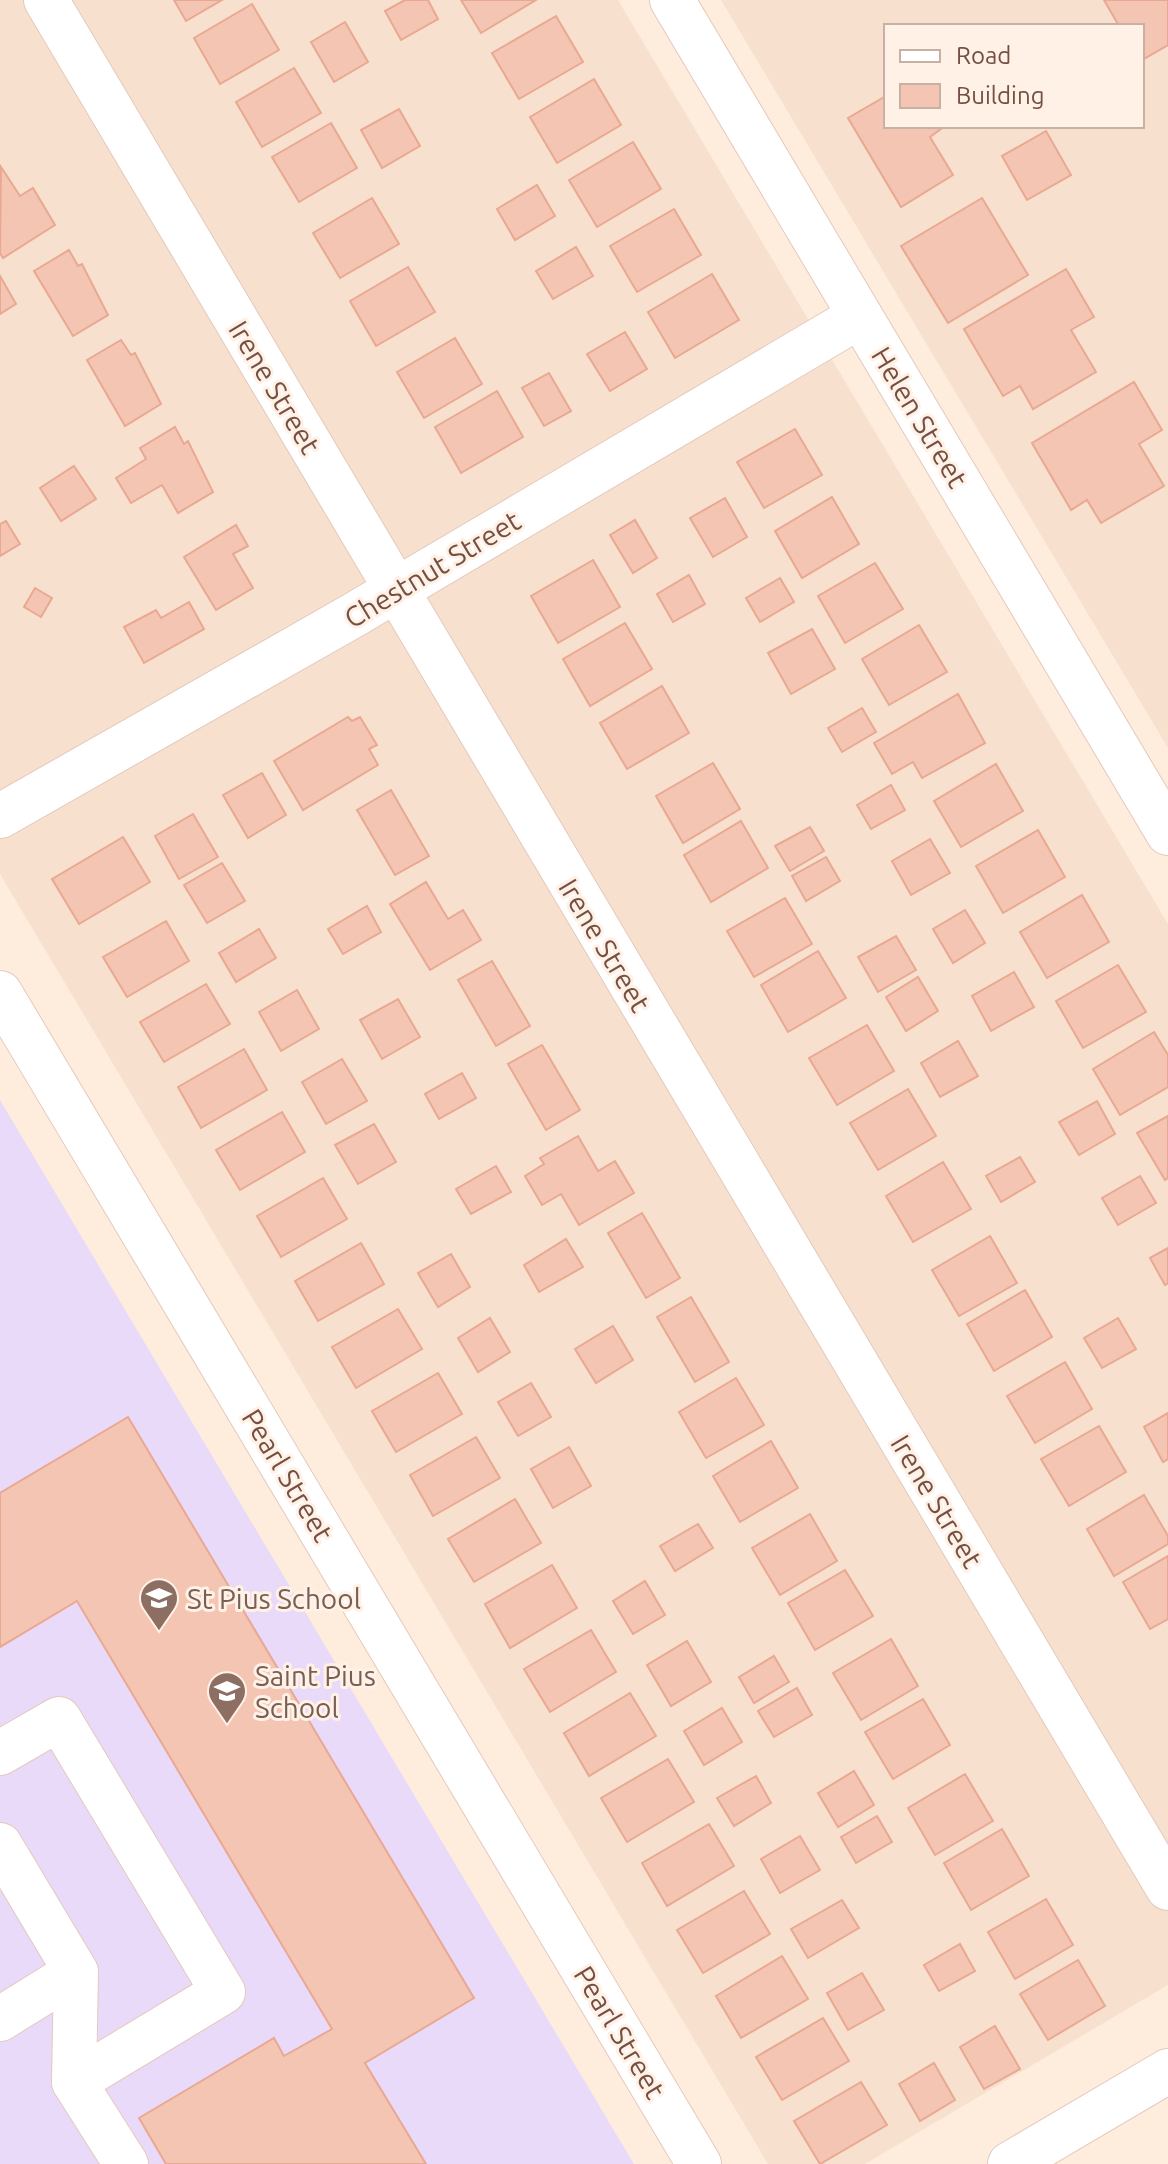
<svg xmlns="http://www.w3.org/2000/svg" width="1168" height="2164" viewBox="0 0 1168 2164" font-family="Ubuntu,sans-serif">
  <style>
    .residential { fill: #f8e0ce; fill-rule: evenodd }
    .education { fill: #eadafa }
    .building { fill: #f5c5b3; stroke: #e9a892; stroke-width: 2 }
    .lines { fill: none; stroke-linecap: round; stroke-linejoin: round }
    .minor-casing { stroke: #e4c9bc; stroke-width: 46 }
    .minor { stroke: #fff; stroke-width: 44 }
    .labels { text-anchor: middle; dominant-baseline: central; stroke-width: 6; stroke-linejoin: round; paint-order: stroke }
    .street-label { font-size: 28px; fill: #754f44; stroke: #fff1e5 }
    .education-label { font-size: 28px; fill: #785e54; stroke: #fff1e5; text-anchor: start }
  </style>
  <rect width="100%" height="100%" fill="#feeddd"/>
  <g class="residential">
    <path d="M0,0H618L1168,924V1985L865,2164H768L0,874Z"/>
    <path d="M721,0H1168V748ZM886,26H1142V126H886Z"/>
  </g>
  <path class="education" d="M0,1100L634,2164H0Z"/>
  <g class="building">
    <path d="M174,0H222L186,21Z"/>
    <path d="M405,0H428L438,19L401,40L385,11Z"/>
    <path d="M461,0H536L481,33Z"/>
    <path d="M1104,0H1168V45L1142,60V26H1119Z"/>
    <path d="M252,4L279,50L220,84L194,38Z"/>
    <path d="M556,16L583,62L519,99L492,53Z"/>
    <path d="M345,22L368,62L334,82L311,42Z"/>
    <path d="M294,68L321,113L262,147L236,102Z"/>
    <path d="M594,79L621,125L557,163L530,117Z"/>
    <path d="M886,96V126H945L930,137L953,175L901,207L848,118Z"/>
    <path d="M399,109L420,146L382,168L361,130Z"/>
    <path d="M331,123L357,168L299,202L272,157Z"/>
    <path d="M1046,131L1071,175L1027,200L1002,156Z"/>
    <path d="M633,142L661,189L597,227L569,180Z"/>
    <path d="M1,167L20,196L33,188L55,225L3,258L0,253Z"/>
    <path d="M537,185L555,216L515,240L497,209Z"/>
    <path d="M372,198L399,244L340,278L313,233Z"/>
    <path d="M982,198L1028,275L948,323L901,246Z"/>
    <path d="M674,209L701,255L637,292L610,246Z"/>
    <path d="M576,247L593,276L553,299L536,271Z"/>
    <path d="M69,250L78,266L82,264L108,315L73,336L34,271Z"/>
    <path d="M408,267L435,312L376,346L350,301Z"/>
    <path d="M1066,269L1094,317L1071,330L1096,372L1033,409L1020,386L1003,396L964,329Z"/>
    <path d="M712,274L739,320L675,358L648,312Z"/>
    <path d="M0,276L16,304L0,314Z"/>
    <path d="M625,332L647,369L610,391L587,354Z"/>
    <path d="M455,338L482,384L424,418L397,372Z"/>
    <path d="M121,340L131,355L135,353L161,404L125,426L87,360Z"/>
    <path d="M549,373L571,411L544,426L522,388Z"/>
    <path d="M1134,382L1162,430L1139,444L1164,486L1101,523L1087,500L1071,510L1032,443Z"/>
    <path d="M497,391L523,437L461,473L435,427Z"/>
    <path d="M175,427L184,444L188,441L213,492L178,513L162,485L131,503L116,478L146,459L140,448Z"/>
    <path d="M795,429L822,475L764,508L737,462Z"/>
    <path d="M74,466L96,499L61,521L40,488Z"/>
    <path d="M832,497L859,544L802,578L775,531Z"/>
    <path d="M725,498L747,537L713,557L690,518Z"/>
    <path d="M635,520L657,558L633,573L610,535Z"/>
    <path d="M6,521L20,544L0,556V524Z"/>
    <path d="M236,525L248,546L233,554L253,588L216,610L184,557Z"/>
    <path d="M593,560L620,607L558,643L531,596Z"/>
    <path d="M875,563L903,609L845,643L818,596Z"/>
    <path d="M689,575L705,604L673,622L657,594Z"/>
    <path d="M780,578L794,602L760,622L746,598Z"/>
    <path d="M35,588L52,598L41,617L24,607Z"/>
    <path d="M189,602L204,629L144,663L124,627L156,610L161,618Z"/>
    <path d="M625,623L652,669L590,706L563,659Z"/>
    <path d="M919,625L947,672L889,705L862,659Z"/>
    <path d="M812,629L835,669L791,694L768,653Z"/>
    <path d="M662,686L689,733L627,769L600,723Z"/>
    <path d="M958,694L985,743L922,778L913,762L892,774L874,743Z"/>
    <path d="M862,708L876,732L842,752L828,728Z"/>
    <path d="M348,717L352,721L360,717L377,745L369,749L378,765L303,810L274,761Z"/>
    <path d="M713,763L740,809L683,843L656,796Z"/>
    <path d="M996,764L1023,811L961,847L934,801Z"/>
    <path d="M262,773L286,815L248,838L223,795Z"/>
    <path d="M891,785L905,810L871,829L857,805Z"/>
    <path d="M391,790L429,856L395,875L357,810Z"/>
    <path d="M193,814L218,857L179,879L155,836Z"/>
    <path d="M741,821L768,868L711,902L684,855Z"/>
    <path d="M810,827L824,851L790,871L775,846Z"/>
    <path d="M1038,830L1065,877L1003,913L976,866Z"/>
    <path d="M123,837L150,882L79,924L52,879Z"/>
    <path d="M930,839L950,873L911,895L892,861Z"/>
    <path d="M826,857L840,881L806,901L792,876Z"/>
    <path d="M222,863L245,901L207,923L184,885Z"/>
    <path d="M426,882L448,919L463,910L481,940L430,970L390,904Z"/>
    <path d="M1082,895L1109,942L1047,978L1020,932Z"/>
    <path d="M785,898L812,944L754,977L727,931Z"/>
    <path d="M367,906L381,932L343,954L328,929Z"/>
    <path d="M965,910L985,943L953,963L933,929Z"/>
    <path d="M166,921L189,961L127,997L103,957Z"/>
    <path d="M259,929L276,958L236,982L219,953Z"/>
    <path d="M896,936L916,970L878,992L858,957Z"/>
    <path d="M818,951L846,998L788,1032L761,985Z"/>
    <path d="M492,961L530,1026L496,1046L458,980Z"/>
    <path d="M1118,965L1146,1012L1083,1048L1056,1001Z"/>
    <path d="M1014,972L1034,1007L991,1031L972,996Z"/>
    <path d="M918,977L938,1011L906,1031L886,997Z"/>
    <path d="M206,984L230,1024L164,1062L140,1022Z"/>
    <path d="M297,990L319,1029L281,1051L259,1012Z"/>
    <path d="M398,999L420,1037L382,1059L360,1020Z"/>
    <path d="M867,1025L894,1071L837,1105L809,1058Z"/>
    <path d="M1154,1032L1168,1055V1087L1120,1115L1093,1069Z"/>
    <path d="M958,1041L978,1076L940,1097L921,1063Z"/>
    <path d="M542,1045L580,1110L546,1130L508,1064Z"/>
    <path d="M244,1049L267,1090L201,1128L178,1087Z"/>
    <path d="M342,1059L367,1101L326,1124L302,1082Z"/>
    <path d="M462,1073L476,1098L439,1119L425,1094Z"/>
    <path d="M908,1089L936,1136L878,1170L850,1123Z"/>
    <path d="M1097,1101L1115,1134L1079,1155L1059,1122Z"/>
    <path d="M282,1112L305,1152L240,1190L216,1150Z"/>
    <path d="M1168,1116V1178L1165,1180L1137,1133Z"/>
    <path d="M374,1124L396,1162L358,1184L335,1145Z"/>
    <path d="M578,1136L598,1171L615,1161L634,1193L579,1225L561,1194L542,1205L525,1176L544,1164L540,1158Z"/>
    <path d="M1020,1157L1035,1182L1001,1202L986,1176Z"/>
    <path d="M943,1162L971,1209L913,1242L886,1196Z"/>
    <path d="M496,1166L511,1192L471,1214L456,1189Z"/>
    <path d="M1140,1176L1156,1203L1118,1225L1102,1198Z"/>
    <path d="M323,1178L347,1219L281,1257L257,1216Z"/>
    <path d="M642,1213L680,1278L646,1298L608,1233Z"/>
    <path d="M990,1236L1017,1283L959,1316L932,1270Z"/>
    <path d="M566,1239L583,1267L539,1292L524,1265Z"/>
    <path d="M361,1243L384,1284L318,1321L295,1281Z"/>
    <path d="M1168,1248V1283L1165,1285L1150,1258Z"/>
    <path d="M451,1254L470,1287L438,1307L418,1273Z"/>
    <path d="M1025,1290L1052,1337L994,1371L967,1324Z"/>
    <path d="M691,1297L729,1362L695,1382L657,1317Z"/>
    <path d="M398,1309L422,1349L356,1388L332,1347Z"/>
    <path d="M490,1318L510,1352L478,1372L458,1338Z"/>
    <path d="M1118,1318L1136,1349L1102,1368L1084,1338Z"/>
    <path d="M613,1326L633,1360L596,1383L575,1349Z"/>
    <path d="M1065,1362L1092,1409L1035,1443L1007,1396Z"/>
    <path d="M438,1373L462,1414L396,1452L372,1411Z"/>
    <path d="M736,1378L764,1425L706,1458L679,1412Z"/>
    <path d="M531,1383L551,1417L518,1436L498,1402Z"/>
    <path d="M1168,1413V1459L1163,1462L1144,1427Z"/>
    <path d="M128,1417L474,1998L365,2063L426,2164H166L139,2118L274,2038L284,2056L332,2029L77,1601L0,1647V1493Z"/>
    <path d="M1099,1426L1126,1472L1069,1506L1041,1459Z"/>
    <path d="M476,1437L500,1478L433,1516L410,1475Z"/>
    <path d="M771,1441L798,1488L740,1522L713,1476Z"/>
    <path d="M569,1447L591,1486L553,1508L531,1469Z"/>
    <path d="M1144,1495L1168,1536V1544L1114,1576L1087,1529Z"/>
    <path d="M515,1499L541,1543L474,1582L448,1539Z"/>
    <path d="M810,1514L837,1561L780,1595L752,1548Z"/>
    <path d="M698,1524L713,1548L675,1571L660,1546Z"/>
    <path d="M1168,1556V1619L1150,1629L1123,1582Z"/>
    <path d="M552,1565L577,1608L510,1648L485,1604Z"/>
    <path d="M845,1570L873,1616L815,1650L788,1603Z"/>
    <path d="M645,1581L665,1615L633,1634L613,1601Z"/>
    <path d="M591,1630L616,1672L550,1712L524,1669Z"/>
    <path d="M891,1639L918,1686L861,1720L833,1673Z"/>
    <path d="M687,1641L711,1682L671,1706L647,1665Z"/>
    <path d="M774,1656L789,1682L754,1703L739,1677Z"/>
    <path d="M797,1688L812,1715L774,1737L758,1711Z"/>
    <path d="M630,1693L656,1736L589,1776L564,1733Z"/>
    <path d="M923,1699L950,1745L893,1779L865,1732Z"/>
    <path d="M722,1708L742,1742L704,1765L684,1731Z"/>
    <path d="M668,1759L694,1802L627,1842L601,1798Z"/>
    <path d="M854,1771L874,1805L838,1827L818,1793Z"/>
    <path d="M965,1774L993,1821L935,1855L908,1808Z"/>
    <path d="M756,1776L771,1803L734,1826L717,1798Z"/>
    <path d="M877,1816L892,1842L856,1863L841,1837Z"/>
    <path d="M709,1824L734,1866L667,1906L642,1863Z"/>
    <path d="M1002,1829L1029,1876L971,1910L944,1863Z"/>
    <path d="M800,1836L820,1870L780,1893L761,1859Z"/>
    <path d="M744,1891L770,1934L703,1973L677,1930Z"/>
    <path d="M1046,1899L1073,1945L1015,1979L988,1932Z"/>
    <path d="M842,1900L859,1928L808,1958L791,1929Z"/>
    <path d="M960,1944L975,1971L939,1991L924,1965Z"/>
    <path d="M782,1956L808,1999L741,2038L716,1996Z"/>
    <path d="M1078,1960L1105,2006L1048,2040L1020,1994Z"/>
    <path d="M862,1973L884,2010L848,2030L827,1993Z"/>
    <path d="M823,2018L849,2061L782,2100L756,2057Z"/>
    <path d="M995,2026L1020,2069L984,2089L960,2047Z"/>
    <path d="M934,2063L955,2100L920,2121L899,2084Z"/>
    <path d="M861,2082L887,2125L820,2164L794,2121Z"/>
  </g>
  <g class="lines">
    <g class="minor-casing">
      <g id="minor">
        <path d="M46,0L1168,1888"/>
        <path d="M672,0L1168,833"/>
        <path d="M0,816L352,616L860,316"/>
        <path d="M0,993L699,2164"/>
        <path d="M0,1753L59,1719L223,1992L74,2082"/>
        <path d="M0,1845L76,1972L74,2082L126,2164"/>
        <path d="M0,2019L76,1972"/>
        <path d="M1010,2164L1168,2071"/>
      </g>
    </g>
    <use href="#minor" class="minor"/>
  </g>
  <defs>
    <g id="school-pin" transform="scale(2)"><path d="M0 17L-7.5 6A9.5 9.5 0 1 1 7.5 6Z" fill="#8d6e63" stroke="#fff1e5"/><path d="M0-5L7-2L0 1L-7-2ZM-4 1L0 2.5L4 1V4Q0 6-4 4Z" fill="#fff"/></g>
  </defs>
  <g fill-rule="evenodd">
    <use href="#school-pin" x="159" y="1598"/>
    <use href="#school-pin" x="227" y="1691"/>
  </g>
  <g class="labels">
    <g class="street-label">
      <text transform="translate(275 387) rotate(59)">Irene Street</text>
      <text transform="translate(920 417) rotate(59)">Helen Street</text>
      <text transform="translate(432 569) rotate(-31)">Chestnut Street</text>
      <text transform="translate(605 945) rotate(59)">Irene Street</text>
      <text transform="translate(288 1475) rotate(59)">Pearl Street</text>
      <text transform="translate(937 1501) rotate(59)">Irene Street</text>
      <text transform="translate(620 2032) rotate(59)">Pearl Street</text>
    </g>
    <g class="education-label">
      <text x="187" y="1598">St Pius School</text>
      <text x="255" y="1675">Saint Pius<tspan x="255" dy="32">School</tspan></text>
    </g>
  </g>
  <rect x="884" y="24" width="260" height="104" fill="#fff1e5" stroke="#c8b0a5" stroke-width="2"/>
  <rect x="900" y="50" width="40" height="12" fill="#ffffff" stroke="#c8b0a5" stroke-width="2"/>
  <text x="956" y="64" font-size="24" fill="#754f44">Road</text>
  <rect x="900" y="84" width="40" height="24" fill="#f5c5b3" stroke="#c8b0a5" stroke-width="2"/>
  <text x="956" y="104" font-size="24" fill="#754f44">Building</text>
</svg>
